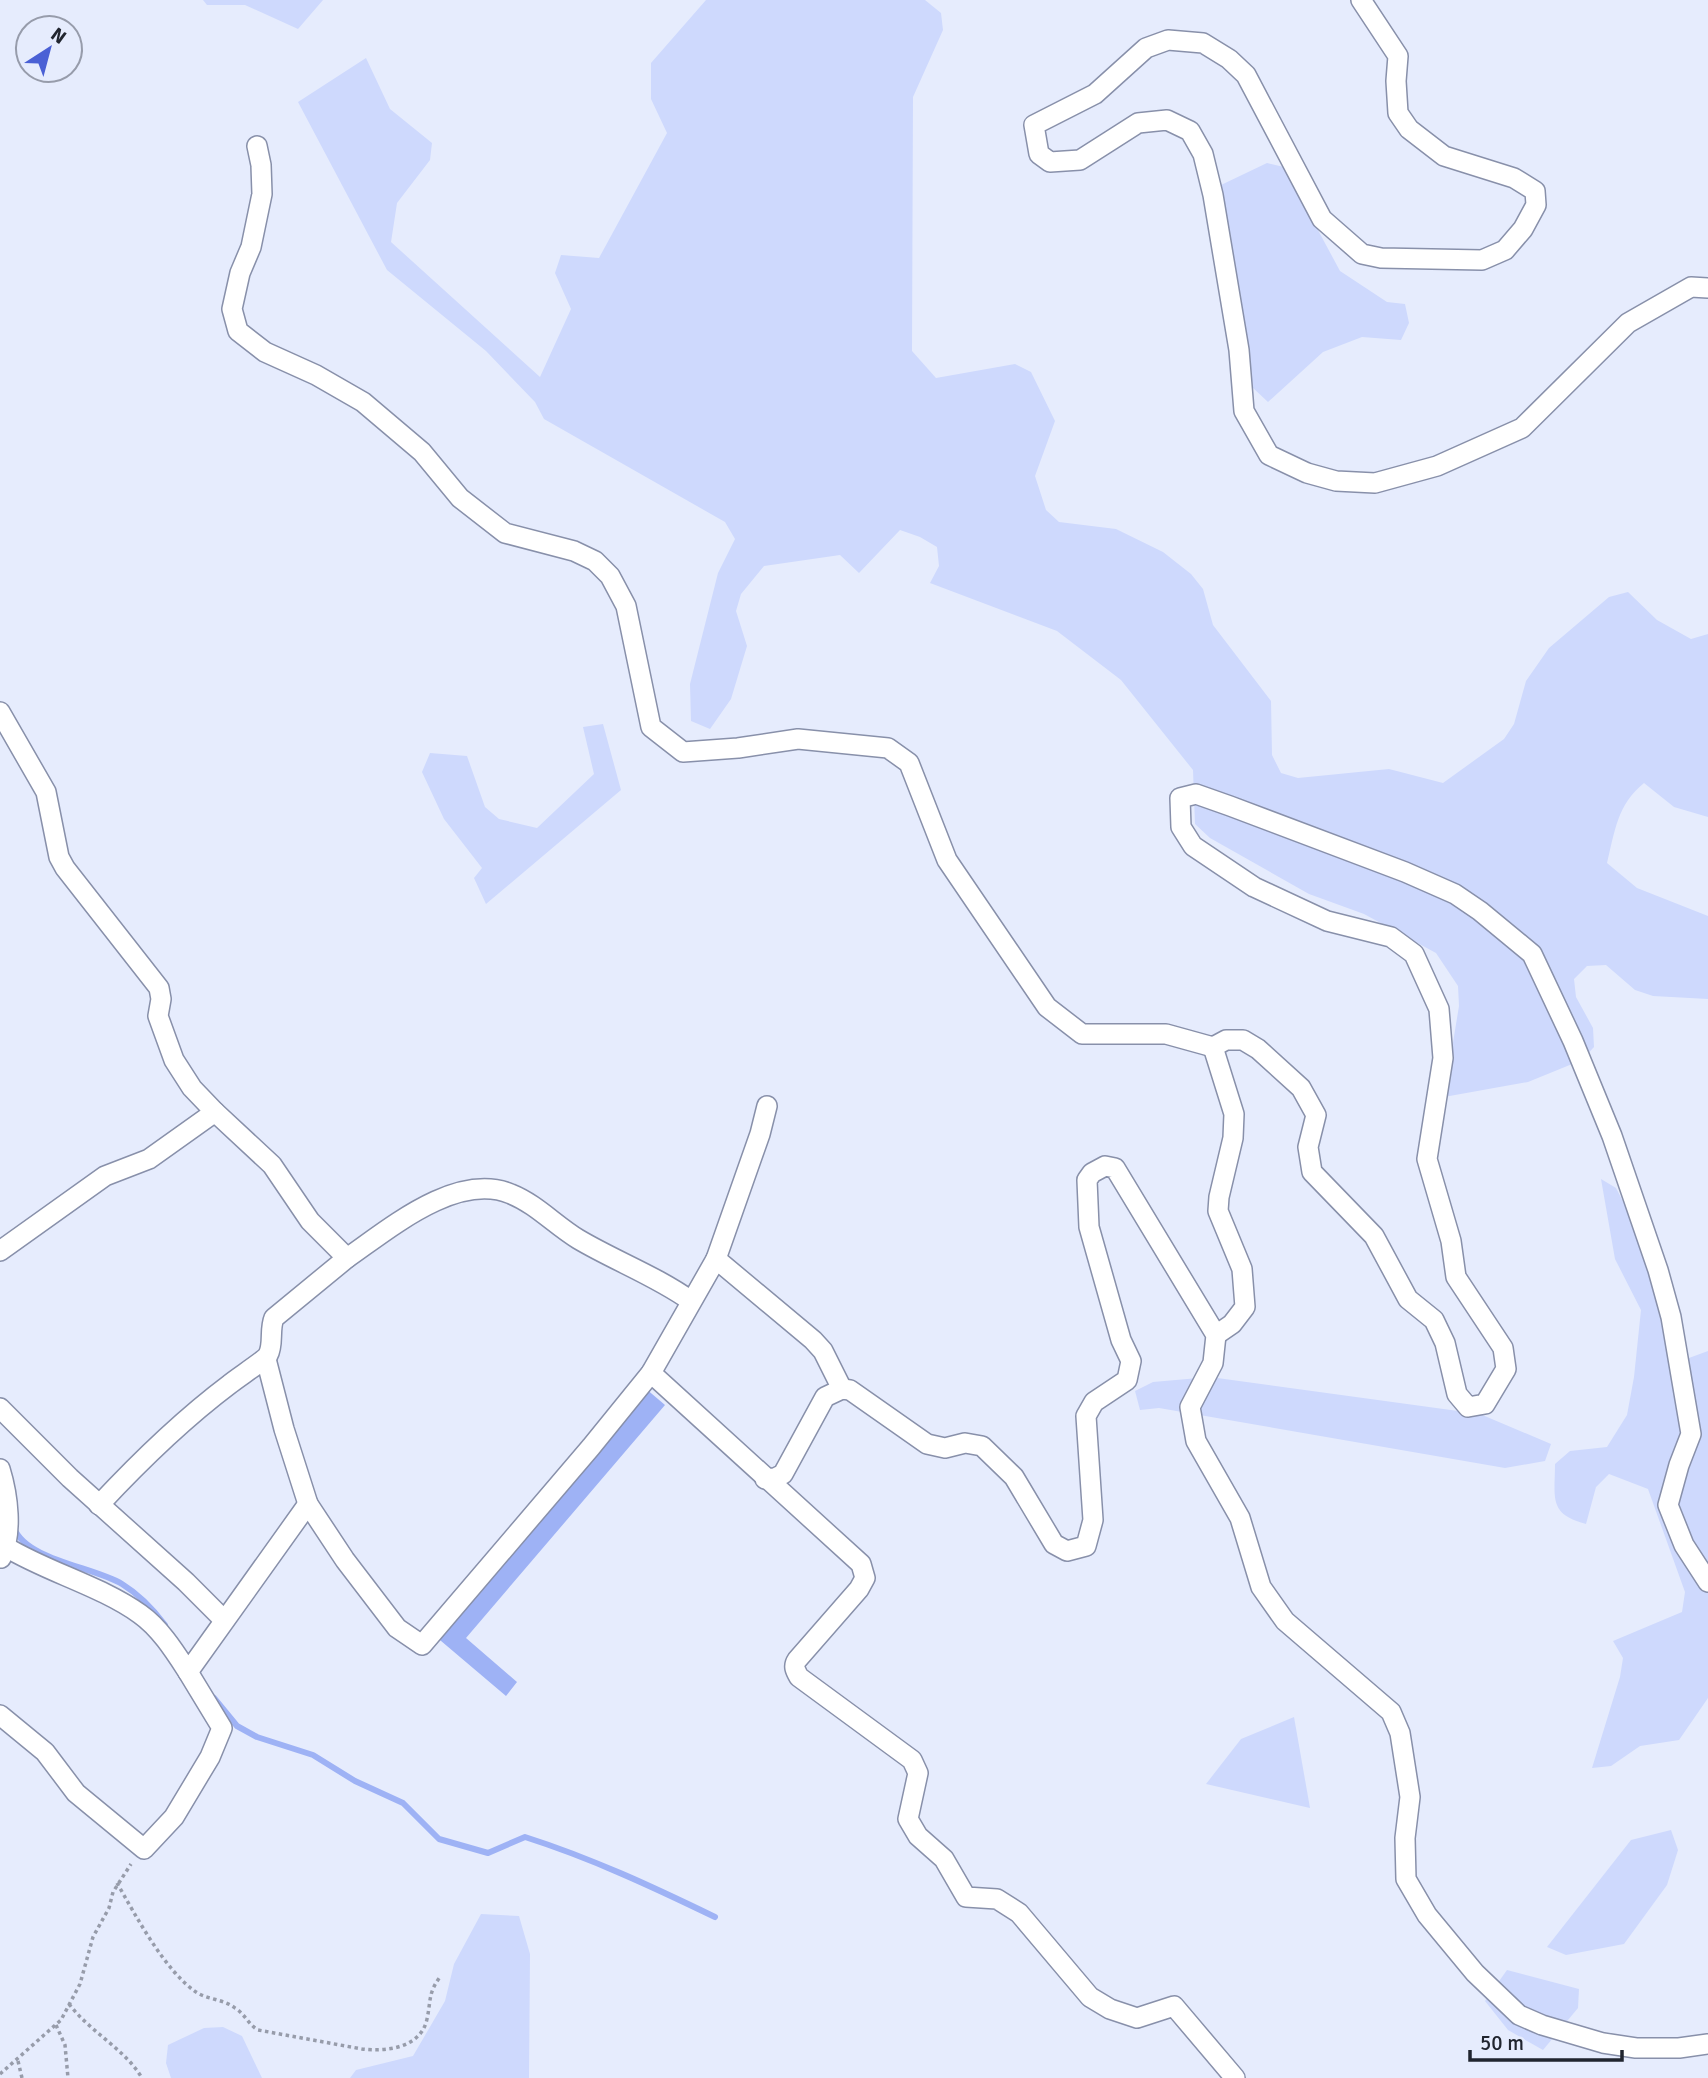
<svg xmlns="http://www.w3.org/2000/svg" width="1708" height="2078" viewBox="0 0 1708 2078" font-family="Signika,sans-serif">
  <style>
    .green { fill: #ced9fd }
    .water { fill: #9eb2f5 }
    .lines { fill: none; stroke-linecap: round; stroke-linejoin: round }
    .stream { stroke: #9eb2f5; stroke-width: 6 }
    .street-casing { stroke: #8890aa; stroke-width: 22 }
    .path { stroke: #979caa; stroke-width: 3.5; stroke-dasharray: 3.5 3.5; stroke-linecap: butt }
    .street { stroke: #fff; stroke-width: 19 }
  </style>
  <rect width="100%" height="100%" fill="#e6ecfd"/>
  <g class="green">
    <path d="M203,0H323L298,29L245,5H207Z"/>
    <path d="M706,0H925L941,13L943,30L913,97L912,351L936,378L1015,364L1031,372L1055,421L1035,476L1046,510L1059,522L1116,529L1163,552L1191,574L1203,589L1213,625L1271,701L1272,755L1281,773L1298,778L1389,769L1443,783L1504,739L1514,724L1526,681L1549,648L1609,597L1628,592L1657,620L1691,639L1708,634V817L1674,807L1644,783C1617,805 1615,831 1607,863L1637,888L1708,916V999L1653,996L1635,990L1606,965L1587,966L1574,979L1576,997L1593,1028L1594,1047L1582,1060L1528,1082L1444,1097L1459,1006L1458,986L1436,953L1364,914L1309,894L1210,838L1195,824L1193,770L1121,680L1057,631L930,583L939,566L937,547L920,537L900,530L859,573L840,555L764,566L741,594L736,611L747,646L731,699L710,729L691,721L690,684L718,573L735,539L725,522L544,419L535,402L486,351L387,270L298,102L366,58L390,109L432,143L430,160L397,203L391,242L540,377L571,309L555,273L561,255L599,258L667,133L651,99V63Z"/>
    <path d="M1267,163L1284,167L1340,271L1387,302L1405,304L1409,323L1401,340L1362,337L1323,352L1268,402L1252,387L1221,185Z"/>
    <path d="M603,724L621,790L486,904L474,878L482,868L444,819L422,772L430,753L467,756L485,807L499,819L537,828L594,774L583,727Z"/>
    <path d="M1601,1179L1616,1188L1633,1221L1678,1362L1708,1351V1698L1679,1740L1640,1746L1611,1766L1592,1768L1620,1677L1623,1658L1613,1641L1682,1612L1685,1592L1648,1489L1609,1474L1596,1487L1586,1524C1548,1514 1555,1498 1555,1464L1570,1451L1607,1447L1627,1415L1634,1377L1641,1310L1615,1259Z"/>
    <path d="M1210,1377L1480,1414L1551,1444L1545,1461L1505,1468L1159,1408L1140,1410L1135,1391L1153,1382Z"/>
    <path d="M1294,1717L1310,1808L1206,1784L1241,1739Z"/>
    <path d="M1671,1830L1678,1850L1667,1885L1624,1944L1566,1955L1547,1947L1631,1840Z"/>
    <path d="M481,1914L519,1916L530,1954L529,2078H350L356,2070L413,2056L445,2001L454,1964Z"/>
    <path d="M1507,1970L1579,1989L1578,2008L1543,2050L1508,2030L1485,2001Z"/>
    <path d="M223,2027L242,2036L262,2078H171L166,2063L168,2045L204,2028Z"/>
  </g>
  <path class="water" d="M645,1388L665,1405L466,1638L517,1682L506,1696L434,1635Z"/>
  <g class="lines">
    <g class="stream">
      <path d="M14,1528C26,1560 94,1567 122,1584C140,1595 153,1609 165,1625"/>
      <path d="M214,1698L237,1726L257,1737L313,1755L355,1781L403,1803L439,1839L488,1853L525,1837C591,1858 653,1887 715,1917"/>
    </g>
    <g class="street-casing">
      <g id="street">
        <path d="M1361,0L1398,56L1396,81L1398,113L1409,129L1444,156L1514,178L1535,191L1536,205L1523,229L1505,250L1482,260L1381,258L1362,254L1322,219L1246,75L1229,59L1203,43L1168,40L1146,48L1095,94L1034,125L1039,154L1050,162L1080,160L1138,123L1167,120L1190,131L1203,154L1213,195L1239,350L1244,411L1269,455L1307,473L1336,481L1375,483L1437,466L1522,428L1628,323L1691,287L1708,288"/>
        <path d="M257,146L261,165L262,194L251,247L240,273L232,309L238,331L265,352L316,375L363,402L422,452L460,498L505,533L574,551L595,561L610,576L626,606L651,727L683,752L738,748L798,739L888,748L909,763L947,860L1047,1007L1082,1034H1166L1213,1047L1226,1040H1243L1258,1049L1301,1088L1316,1115L1308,1147L1312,1172L1374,1236L1408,1299L1434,1320L1445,1343L1457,1394L1468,1407L1485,1404L1506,1369L1503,1348L1456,1277L1451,1241L1427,1159L1443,1058L1439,1009L1414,954L1391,937L1327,921L1254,887L1193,846L1181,827L1180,798L1196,794L1230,806L1405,872L1455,894L1480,911L1532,954L1573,1041L1612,1136L1658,1270L1671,1317L1691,1434L1679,1465L1668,1505L1684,1545L1708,1582"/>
        <path d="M0,712L46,792L59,857L65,868L159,988L161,999L158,1016L174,1060L192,1088L215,1112"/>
        <path d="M1213,1047L1234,1114L1233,1138L1219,1197L1218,1211L1242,1269L1245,1307L1232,1324L1216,1335"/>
        <path d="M0,1251L105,1176L149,1159L215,1112L272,1165L310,1221L347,1258C389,1229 457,1171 511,1194C536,1204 555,1225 578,1239C615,1261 656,1276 691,1301"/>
        <path d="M716,1259L760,1134L767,1106"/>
        <path d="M266,1359L284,1429L308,1504L345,1560L397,1628L422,1645L591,1447L651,1373L716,1259L813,1340L823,1351L842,1389"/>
        <path d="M651,1373L861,1564L865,1578L859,1589L797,1660C793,1666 795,1670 799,1677L912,1760L918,1773L908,1819L918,1836L944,1859L966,1897L997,1899L1019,1913L1090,1997L1110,2009L1137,2018L1174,2006L1235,2078"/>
        <path d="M0,1408L70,1478L186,1582L224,1620"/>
        <path d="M0,1469C8,1495 13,1533 1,1558"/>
        <path d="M765,1479L775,1478L783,1474L825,1397L842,1389L850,1390L927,1444L945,1448L965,1443L982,1446L1014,1477L1054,1544L1067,1551L1086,1546L1093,1520L1086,1416L1094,1402L1127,1380L1131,1361L1121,1340L1089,1227L1087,1180L1092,1173L1105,1166L1115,1168L1216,1335L1213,1363L1190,1407L1196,1441L1240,1518L1261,1587L1285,1621L1391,1712L1400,1733L1410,1797L1405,1838L1406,1879L1427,1915L1475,1973L1519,2015L1542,2025L1603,2043L1636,2048H1679L1708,2044"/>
        <path d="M99,1505C140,1461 182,1420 230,1384C237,1378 265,1360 268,1355C274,1344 269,1330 274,1318L347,1258"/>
        <path d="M6,1547C47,1572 101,1586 140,1614C160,1628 175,1652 188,1672L308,1504"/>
        <path d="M0,1715L45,1752L76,1793L144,1849L174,1817L210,1757L222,1728L188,1672"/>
      </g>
    </g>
    <g class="path">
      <path d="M117,1883C136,1916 165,1971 196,1992C208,2000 224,1999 235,2008C245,2014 248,2024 258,2030L362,2049C386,2052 421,2048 427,2019C431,2001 428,1993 440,1977"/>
      <path d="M69,2004C90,2032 125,2049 142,2078"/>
      <path d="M56,2025L65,2045L68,2078"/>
      <path d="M18,2061L22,2078"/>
      <path d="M0,2074L61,2020L80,1984L93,1937L109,1908L113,1892L131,1864"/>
    </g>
    <use href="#street" class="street"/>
  </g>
  <g transform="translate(49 49) rotate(36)"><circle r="33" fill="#e6ecfd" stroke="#979cab" stroke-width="2"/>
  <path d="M0-5L12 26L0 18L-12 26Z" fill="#4a60d5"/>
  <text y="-10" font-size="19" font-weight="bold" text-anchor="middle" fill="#21252f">N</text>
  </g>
  <path d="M1470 2050v10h152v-10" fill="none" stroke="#21252f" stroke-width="3.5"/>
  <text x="1480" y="2050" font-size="21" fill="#21252f" stroke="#e6ecfd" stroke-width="5" paint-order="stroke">50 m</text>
</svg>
